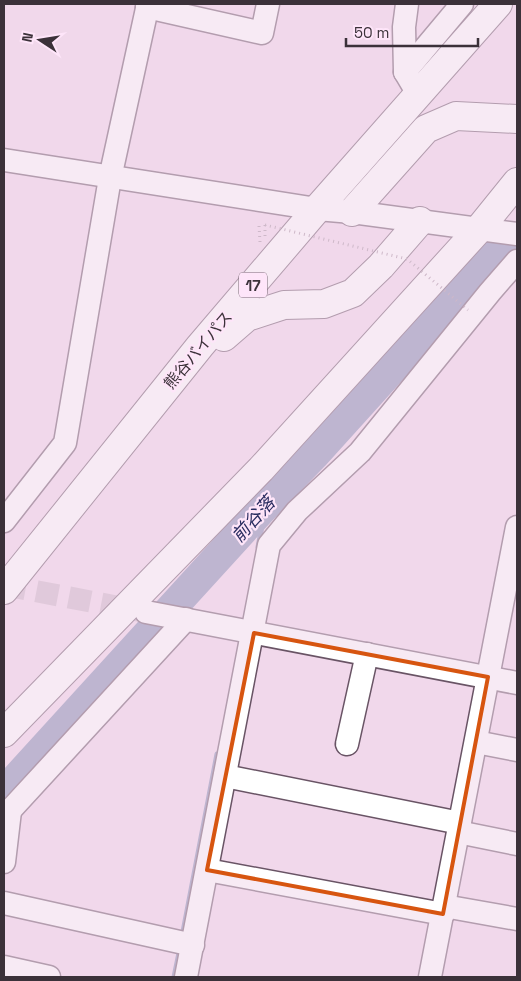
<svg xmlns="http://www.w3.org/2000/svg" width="521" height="981" viewBox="0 0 521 981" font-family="'Space Grotesk','Noto Sans JP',sans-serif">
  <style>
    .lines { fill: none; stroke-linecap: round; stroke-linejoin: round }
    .stream { stroke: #8289af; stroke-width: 5 }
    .river { stroke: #8289af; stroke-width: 31 }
    .minor-tunnel { stroke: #cdb7c7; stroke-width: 22; stroke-dasharray: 22 11; stroke-linecap: butt }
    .minor-casing { stroke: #695465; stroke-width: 25 }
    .highway-casing { stroke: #695465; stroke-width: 30 }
    .path { stroke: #a4919f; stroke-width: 3; stroke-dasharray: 1 4; stroke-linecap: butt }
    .minor { stroke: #fff; stroke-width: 22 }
    .highway { stroke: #fff; stroke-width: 28 }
    .path-bridge { stroke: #a4919f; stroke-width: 3; stroke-dasharray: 1 4; stroke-linecap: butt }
    .marked { fill: none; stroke: #d75510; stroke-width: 4; stroke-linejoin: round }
    .labels { text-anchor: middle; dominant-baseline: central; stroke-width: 4.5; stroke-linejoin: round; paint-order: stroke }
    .shield { fill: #fee5f9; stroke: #766773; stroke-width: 1 }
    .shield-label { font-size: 15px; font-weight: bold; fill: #3b3139 }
    .street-label { font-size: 16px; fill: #3b3139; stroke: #fee5f9 }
    .water-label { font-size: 18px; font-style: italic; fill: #2a2d60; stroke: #fee5f9 }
  </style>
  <rect width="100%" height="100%" fill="#f1d8eb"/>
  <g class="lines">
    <g class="stream">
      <path d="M258,547L266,506"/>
      <path d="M182,937L217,754"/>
      <path d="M174,977L180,948"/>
    </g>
    <path class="river" d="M4,792L260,511L314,455L502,247"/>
    <path class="minor-tunnel" d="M4,585L140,611"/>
    <g class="minor-casing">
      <g id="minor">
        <path d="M407,4L404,27L405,72L418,94"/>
        <path d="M147,7L262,33L268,4"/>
        <path d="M405,72L462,4"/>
        <path d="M4,160L317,209L352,212L517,234"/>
        <path d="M4,521L65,443L110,178L148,4"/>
        <path d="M146,612L517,683"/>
        <path d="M476,742L517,750"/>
        <path d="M347,744L367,654"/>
        <path d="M225,776L460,823"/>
        <path d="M4,817L186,619"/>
        <path d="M458,832L517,844"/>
        <path d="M4,862L10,811"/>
        <path d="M207,870L443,914"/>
        <path d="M4,903L193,945"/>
        <path d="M444,906L517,919"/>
        <path d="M4,967L49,977"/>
        <path d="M186,977L269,545L297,511L360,452L490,292L517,261"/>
        <path d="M430,977L517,527"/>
      </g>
    </g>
    <g class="highway-casing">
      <g id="highway">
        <path d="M352,212L426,129L456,116L517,119"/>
        <path d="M224,337L247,317L284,305L324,304L353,293L381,266L420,221"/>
        <path d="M4,590L200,346L317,209L498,4"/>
        <path d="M4,733L261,469L479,229L517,182"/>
      </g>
    </g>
    <g class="path">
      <path d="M259,226L260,242"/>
      <path d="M265,236V225"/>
    </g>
    <use href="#minor" class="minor"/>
    <use href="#highway" class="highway"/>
    <path class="path-bridge" d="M265,225L407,259L468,310"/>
  </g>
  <path d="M0 0H521V981H0ZM254,633L488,677L443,914L207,870Z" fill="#f1d8eb" fill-opacity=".55" fill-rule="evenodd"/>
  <path class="marked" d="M254,633L488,677L443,914L207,870Z"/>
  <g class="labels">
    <rect class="shield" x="239" y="272.5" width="28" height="25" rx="4"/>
    <g class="shield-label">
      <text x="253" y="285">17</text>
    </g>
    <g class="street-label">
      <text transform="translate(198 350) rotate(-50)">熊谷バイパス</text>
    </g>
    <g class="water-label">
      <text transform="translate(253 519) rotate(-48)">前谷落</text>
    </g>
  </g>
  <rect width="521" height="981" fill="none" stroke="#3b3139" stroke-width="10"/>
  <g transform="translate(40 40) rotate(282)" stroke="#fee5f9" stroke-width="4" paint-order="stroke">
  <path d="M0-4L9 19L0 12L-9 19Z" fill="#3b3139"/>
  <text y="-8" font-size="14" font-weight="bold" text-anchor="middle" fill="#3b3139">N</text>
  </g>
  <path d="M346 38v8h132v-8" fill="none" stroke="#3b3139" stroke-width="2.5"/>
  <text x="354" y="38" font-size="15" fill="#3b3139" stroke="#fee5f9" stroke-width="4" paint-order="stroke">50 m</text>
</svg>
